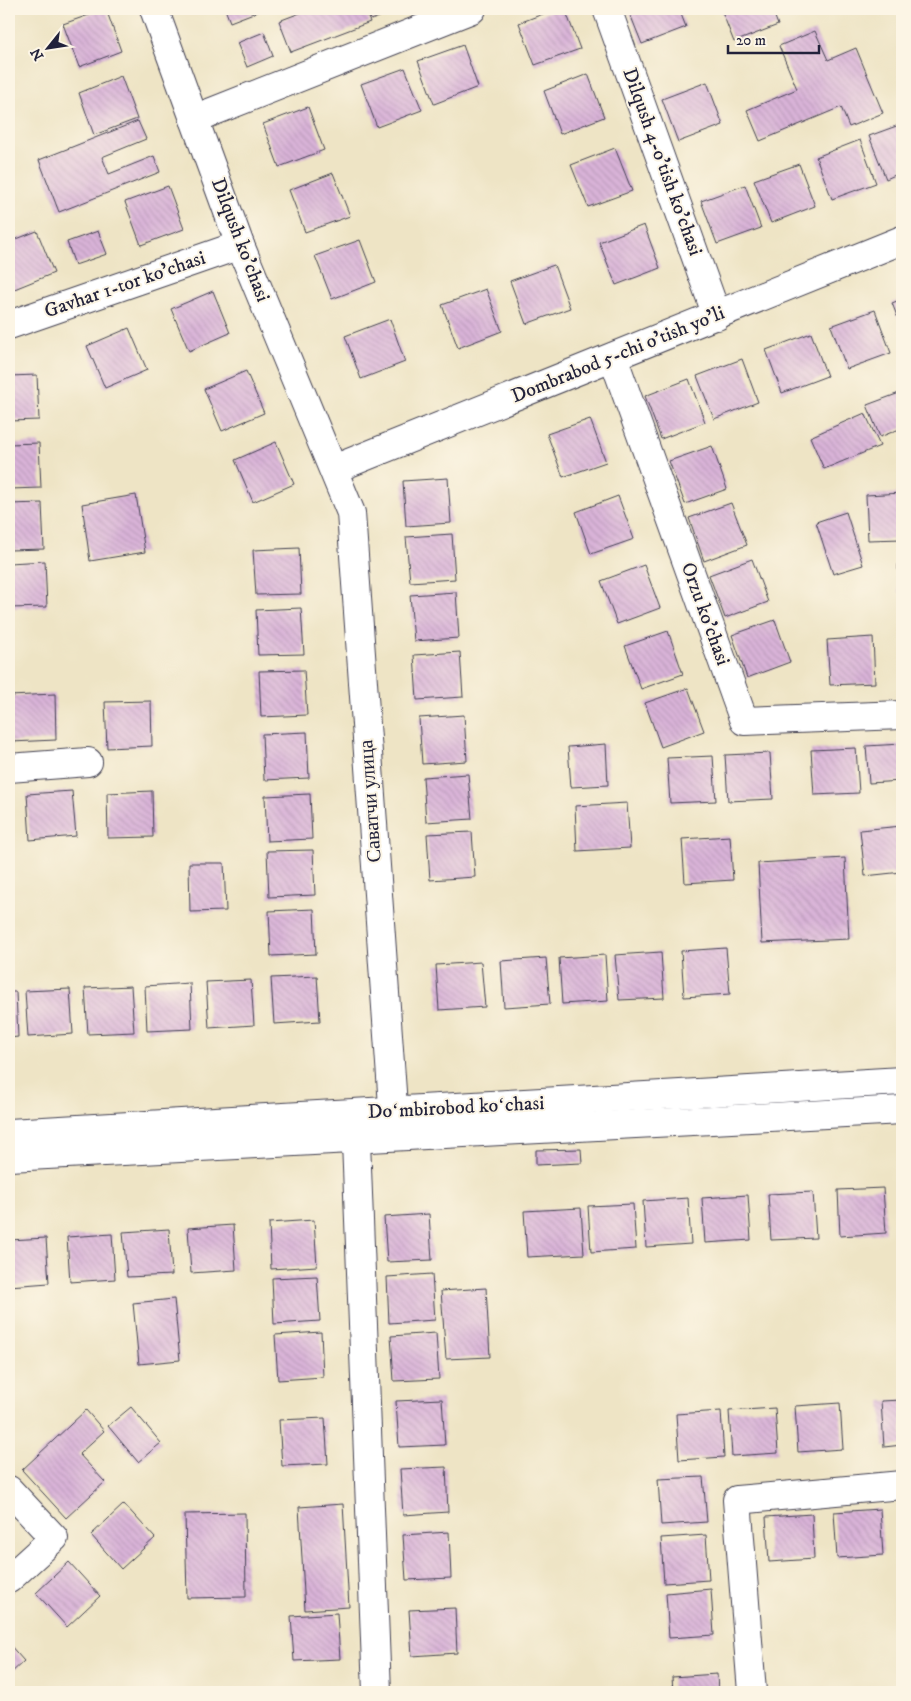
<svg xmlns="http://www.w3.org/2000/svg" width="911" height="1701" viewBox="0 0 911 1701" font-family="'IM FELL DW Pica',serif">
  <style>
    .building { fill: url(#building-back-hatch) }
    .lines { fill: none; stroke-linecap: round; stroke-linejoin: round }
    .minor-casing { stroke: #413f50; stroke-width: 30 }
    .major-casing { stroke: #413f50; stroke-width: 30 }
    .minor { stroke: #fff; stroke-width: 28 }
    .major { stroke: #fff; stroke-width: 28 }
    .labels { text-anchor: middle; dominant-baseline: central; stroke-width: 4; stroke-linejoin: round; paint-order: stroke }
    .street-label { font-size: 20px; fill: #22223b; stroke: #fcf5e5 }
  </style>
  <defs>
    <pattern id="building-back-hatch" width="6" height="6" patternUnits="userSpaceOnUse" patternTransform="scale(1.25)"><rect width="6" height="6" fill="#d9b3d8"/><path d="M-1 5l2 2M0 0l6 6M5-1l2 2" fill="none" stroke="#ba9aba"/></pattern>
  </defs>
  <rect width="100%" height="100%" fill="#fcf5e5"/>
  <filter id="ink" filterUnits="userSpaceOnUse"><feTurbulence type="fractalNoise" baseFrequency=".02" numOctaves="2"/><feDisplacementMap in="SourceGraphic" scale="10" xChannelSelector="R" yChannelSelector="G"/><feConvolveMatrix kernelMatrix="1 2 1 2 8 2 1 2 1" color-interpolation-filters="sRGB"/></filter>
  <filter id="wash" filterUnits="userSpaceOnUse"><feTurbulence type="fractalNoise" baseFrequency=".0096" numOctaves="4" result="noise"/><feDisplacementMap in="SourceGraphic" scale="20" xChannelSelector="R" yChannelSelector="G"/><feGaussianBlur stdDeviation="1.12" result="paint"/><feColorMatrix in="noise" values="0 0 0 0 0 0 0 0 0 0 0 0 0 0 0 0 0 1.4 0 .05"/><feComposite in="paint" operator="in"/></filter>
  <g filter="url(#wash)">
    <rect width="100%" height="100%" fill="#eee4c5"/>
    <g id="blocks">
      <g class="building">
        <path d="M106,9L121,51L79,67L63,24Z"/>
        <path d="M225,9H264L230,22Z"/>
        <path d="M298,9H364L370,22L291,52L279,21L300,13Z"/>
        <path d="M367,9H401L371,20Z"/>
        <path d="M556,9H565L580,49L535,65L519,23Z"/>
        <path d="M628,9H679L686,27L642,44Z"/>
        <path d="M721,9H772L778,25L734,42Z"/>
        <path d="M815,31L828,60L856,48L883,113L849,127L841,107L760,141L747,110L797,89L779,46Z"/>
        <path d="M264,32L273,56L247,67L237,43Z"/>
        <path d="M463,45L478,87L434,104L418,61Z"/>
        <path d="M405,68L422,110L377,127L361,84Z"/>
        <path d="M588,74L604,117L560,134L544,91Z"/>
        <path d="M121,76L137,119L94,135L79,93Z"/>
        <path d="M707,82L723,125L678,142L662,99Z"/>
        <path d="M308,107L324,150L279,167L263,124Z"/>
        <path d="M138,121L146,139L102,157L109,174L154,156L160,172L59,212L39,160Z"/>
        <path d="M902,124V172L886,179L869,136Z"/>
        <path d="M860,140L876,183L832,199L816,157Z"/>
        <path d="M615,148L632,191L588,207L571,165Z"/>
        <path d="M799,164L815,206L771,223L754,180Z"/>
        <path d="M333,173L350,216L305,232L289,190Z"/>
        <path d="M745,185L761,228L717,244L701,201Z"/>
        <path d="M168,186L184,229L141,245L125,202Z"/>
        <path d="M644,225L660,268L616,285L599,242Z"/>
        <path d="M37,231L54,273L12,290L9,282V242Z"/>
        <path d="M98,231L107,254L75,265L67,242Z"/>
        <path d="M360,240L376,282L332,299L315,256Z"/>
        <path d="M554,265L570,308L526,324L510,281Z"/>
        <path d="M486,289L502,331L458,348L442,305Z"/>
        <path d="M213,291L230,333L189,351L171,309Z"/>
        <path d="M902,299V329L892,303Z"/>
        <path d="M875,310L891,353L847,369L831,326Z"/>
        <path d="M390,319L405,362L361,379L345,336Z"/>
        <path d="M129,328L147,370L105,388L87,346Z"/>
        <path d="M811,333L827,376L782,393L766,350Z"/>
        <path d="M742,359L758,402L714,419L697,376Z"/>
        <path d="M246,371L264,413L222,431L204,389Z"/>
        <path d="M37,375L39,420L9,421V376Z"/>
        <path d="M689,379L705,422L661,439L645,396Z"/>
        <path d="M902,392V428L880,437L867,405Z"/>
        <path d="M865,413L880,446L824,469L810,437Z"/>
        <path d="M590,419L606,462L563,477L547,434Z"/>
        <path d="M276,442L294,484L253,502L235,460Z"/>
        <path d="M39,443L41,488L9,489V444Z"/>
        <path d="M712,446L727,489L685,504L669,461Z"/>
        <path d="M448,478L451,523L406,526L403,481Z"/>
        <path d="M902,493V539L868,540L866,495Z"/>
        <path d="M136,495L145,552L90,561L82,504Z"/>
        <path d="M618,496L634,539L591,554L576,512Z"/>
        <path d="M42,503L44,549L9,550V504Z"/>
        <path d="M731,503L747,545L704,561L689,518Z"/>
        <path d="M846,512L863,565L833,574L816,522Z"/>
        <path d="M452,534L455,579L410,582L406,537Z"/>
        <path d="M299,548L301,594L256,595L253,550Z"/>
        <path d="M752,559L768,602L725,618L709,575Z"/>
        <path d="M45,561L47,607L9,608V563Z"/>
        <path d="M644,565L660,608L617,624L601,581Z"/>
        <rect x="898" y="565" width="4" height="28"/>
        <path d="M456,592L459,638L414,641L410,595Z"/>
        <path d="M301,608L304,654L258,655L256,610Z"/>
        <path d="M775,620L790,662L747,678L732,635Z"/>
        <path d="M668,631L683,674L641,689L625,646Z"/>
        <path d="M873,637L875,683L830,685L827,640Z"/>
        <path d="M460,652L463,697L417,700L414,655Z"/>
        <path d="M304,670L307,715L261,717L259,671Z"/>
        <path d="M688,688L704,731L661,747L645,703Z"/>
        <path d="M55,694L56,740L11,742L9,696Z"/>
        <path d="M151,701L152,746L107,748L105,702Z"/>
        <path d="M464,715L467,761L422,764L419,718Z"/>
        <path d="M307,732L309,778L264,780L262,734Z"/>
        <path d="M606,744L608,785L571,787L568,747Z"/>
        <path d="M902,744V781L869,783L866,746Z"/>
        <path d="M856,748L859,793L814,795L811,750Z"/>
        <path d="M770,753L773,799L728,801L725,755Z"/>
        <path d="M713,756L716,801L670,803L667,758Z"/>
        <path d="M468,774L472,819L426,822L423,777Z"/>
        <path d="M72,791L76,836L30,840L27,794Z"/>
        <path d="M152,791L153,837L108,838L107,793Z"/>
        <path d="M310,794L312,839L267,841L265,796Z"/>
        <path d="M627,803L630,848L577,851L575,806Z"/>
        <path d="M902,826V872L865,876L860,830Z"/>
        <path d="M472,832L475,877L430,880L427,834Z"/>
        <path d="M730,836L733,880L685,883L682,839Z"/>
        <path d="M313,850L315,895L269,897L267,851Z"/>
        <path d="M845,858L849,939L762,943L758,863Z"/>
        <path d="M189,863H224L226,911L190,912Z"/>
        <path d="M314,909L316,954L271,956L269,911Z"/>
        <path d="M726,948L730,994L684,997L681,951Z"/>
        <path d="M661,952L664,998L619,1000L615,955Z"/>
        <path d="M605,955L608,1001L562,1004L559,958Z"/>
        <path d="M546,958L550,1004L504,1007L501,961Z"/>
        <path d="M481,962L485,1007L439,1010L436,965Z"/>
        <path d="M317,976L320,1021L274,1024L271,978Z"/>
        <path d="M251,980L254,1025L209,1028L206,982Z"/>
        <path d="M190,983L192,1029L147,1031L145,986Z"/>
        <path d="M131,986L134,1032L88,1034L85,988Z"/>
        <path d="M70,989L73,1034L28,1037L25,991Z"/>
        <path d="M9,992H16L18,1037L9,1038Z"/>
        <path d="M581,1149L582,1163L536,1165V1150Z"/>
        <path d="M898,1187H902V1226H901Z"/>
        <path d="M883,1188L886,1233L840,1236L838,1190Z"/>
        <path d="M813,1192L816,1238L771,1240L768,1194Z"/>
        <path d="M748,1195L751,1240L705,1243L702,1198Z"/>
        <path d="M688,1198L691,1244L646,1247L643,1201Z"/>
        <path d="M633,1204L636,1249L591,1252L588,1206Z"/>
        <path d="M581,1208L584,1254L527,1257L524,1211Z"/>
        <path d="M429,1214L432,1260L387,1262L384,1217Z"/>
        <path d="M314,1220L317,1266L271,1269L269,1223Z"/>
        <path d="M233,1225L236,1270L191,1273L188,1228Z"/>
        <path d="M169,1229L172,1275L127,1277L123,1232Z"/>
        <path d="M112,1234L115,1279L70,1282L67,1237Z"/>
        <path d="M46,1238L49,1283L9,1286V1240Z"/>
        <path d="M432,1274L435,1320L389,1323L387,1277Z"/>
        <path d="M317,1276L320,1321L274,1324L272,1278Z"/>
        <path d="M486,1288L490,1357L446,1359L441,1291Z"/>
        <path d="M174,1299L180,1360L139,1364L133,1303Z"/>
        <path d="M321,1332L323,1377L278,1380L275,1335Z"/>
        <path d="M436,1333L439,1379L394,1381L391,1336Z"/>
        <path d="M442,1399L445,1445L399,1447L396,1401Z"/>
        <path d="M902,1400V1445L884,1447L881,1401Z"/>
        <path d="M840,1403L843,1449L798,1452L795,1406Z"/>
        <path d="M131,1407L161,1443L138,1462L108,1426Z"/>
        <path d="M775,1408L778,1453L732,1456L729,1411Z"/>
        <path d="M86,1410L104,1431L79,1454L105,1482L66,1518L22,1470Z"/>
        <path d="M721,1411L724,1457L679,1460L676,1414Z"/>
        <path d="M325,1418L328,1464L282,1466L279,1420Z"/>
        <path d="M446,1467L448,1512L403,1515L400,1469Z"/>
        <path d="M703,1477L707,1522L661,1525L658,1479Z"/>
        <path d="M124,1504L155,1538L121,1569L91,1535Z"/>
        <path d="M343,1504L349,1607L305,1610L299,1507Z"/>
        <path d="M880,1509L883,1555L837,1558L834,1512Z"/>
        <path d="M245,1513L246,1597L187,1598L185,1514Z"/>
        <path d="M812,1514L814,1559L769,1562L766,1517Z"/>
        <path d="M449,1532L451,1578L406,1580L403,1535Z"/>
        <path d="M706,1535L709,1580L664,1583L661,1538Z"/>
        <path d="M69,1562L100,1596L67,1627L36,1593Z"/>
        <path d="M711,1589L714,1635L669,1638L666,1593Z"/>
        <path d="M455,1608L457,1653L412,1656L409,1610Z"/>
        <path d="M337,1613L340,1659L294,1661L291,1616Z"/>
        <path d="M9,1644L24,1661L9,1675Z"/>
        <path d="M717,1674L718,1692H673L672,1677Z"/>
      </g>
    </g>
  </g>
  <g filter="url(#ink)">
    <use href="#blocks" fill-opacity="0" stroke="#413f50" stroke-width="1"/>
    <g class="lines">
      <g class="minor-casing">
        <g id="minor">
          <path d="M154,9L240,245L351,513L395,1134"/>
          <path d="M607,9L717,316"/>
          <path d="M194,119L472,9"/>
          <path d="M9,325L240,245"/>
          <path d="M613,357L744,721L902,715"/>
          <path d="M334,469L902,240"/>
          <path d="M9,768L88,762"/>
          <path d="M355,1115L377,1692"/>
          <path d="M9,1490L54,1538L9,1579"/>
          <path d="M752,1692L737,1500L902,1485"/>
        </g>
      </g>
      <g class="major-casing">
        <g id="major">
          <path d="M9,1133L902,1081"/>
          <path d="M9,1157L902,1110"/>
        </g>
      </g>
      <use href="#minor" class="minor"/>
      <use href="#major" class="major"/>
    </g>
  </g>
  <g class="labels">
    <g class="street-label">
      <text transform="translate(662 162) rotate(70)">Dilqush 4-o'tish ko'chasi</text>
      <text transform="translate(240 240) rotate(69)">Dilqush ko'chasi</text>
      <text transform="translate(125 285) rotate(-19)">Gavhar 1-tor ko'chasi</text>
      <text transform="translate(618 355) rotate(-22)">Dombrabod 5-chi o'tish yo'li</text>
      <text transform="translate(705 614) rotate(70)">Orzu ko'chasi</text>
      <text transform="translate(371 801) rotate(-94)">Саватчи улица</text>
      <text transform="translate(456 1108) rotate(-3)">Doʻmbirobod koʻchasi</text>
    </g>
  </g>
  <rect width="911" height="1701" fill="none" stroke="#fcf5e5" stroke-width="30"/>
  <g transform="translate(48 48) rotate(240)" stroke="#fcf5e5" stroke-width="4" paint-order="stroke">
  <path d="M0-4L9 19L0 12L-9 19Z" fill="#22223b"/>
  <text y="-8" font-size="14" font-weight="bold" text-anchor="middle" fill="#22223b">N</text>
  </g>
  <path d="M728 45v8h91v-8" fill="none" stroke="#22223b" stroke-width="2.5"/>
  <text x="736" y="45" font-size="15" fill="#22223b" stroke="#fcf5e5" stroke-width="4" paint-order="stroke">20 m</text>
</svg>
